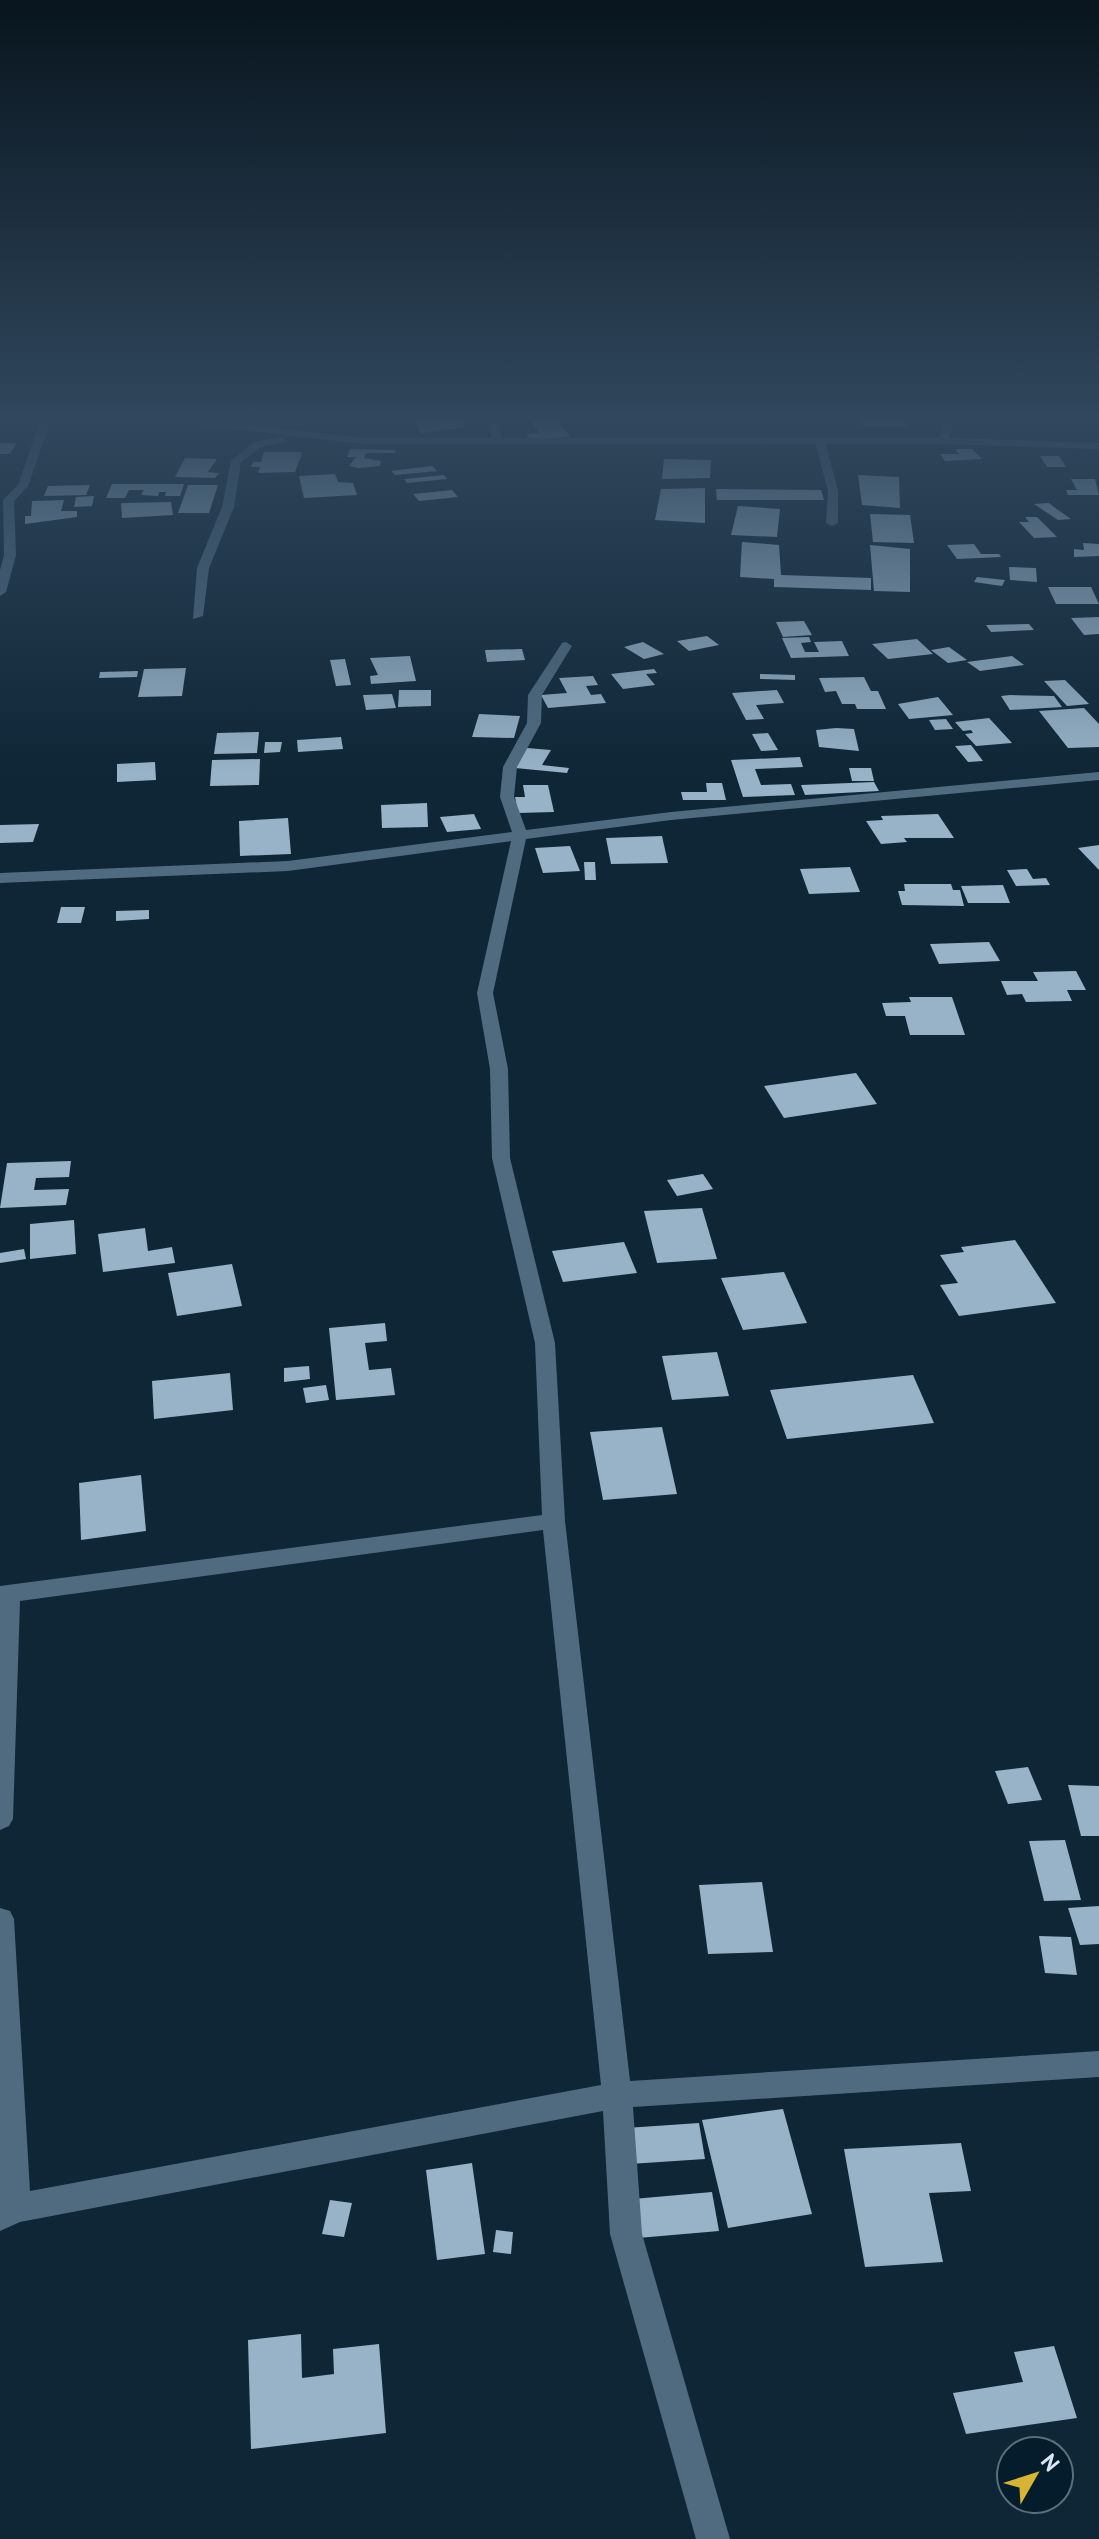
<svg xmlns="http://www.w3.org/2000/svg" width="1099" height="2539" viewBox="0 0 1099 2539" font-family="'PT Sans',sans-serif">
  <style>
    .building { fill: #98b3c8 }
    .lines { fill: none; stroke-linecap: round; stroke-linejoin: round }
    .service { fill: #506b80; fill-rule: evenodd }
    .minor { fill: #506b80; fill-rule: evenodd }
  </style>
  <rect width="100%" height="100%" fill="#0e2636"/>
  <g class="building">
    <path d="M420,419L461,420L465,427L421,433L413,421Z"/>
    <path d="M870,419H898L908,426H863L861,421Z"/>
    <path d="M557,420L570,437L530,439L526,434L539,433L531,421Z"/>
    <path d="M0,443H17L10,454H0Z"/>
    <path d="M350,449L396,450L395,453H366L364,458L381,461L380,466L359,468L349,466L356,457H347Z"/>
    <path d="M955,449H972L982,459L945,461L940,454H959Z"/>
    <path d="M264,452H300L302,453L295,472L258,473L260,467H251L253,462H261Z"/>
    <path d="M1040,456H1059L1066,467H1047Z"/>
    <path d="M185,458L217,459L208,472L219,473L215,478L175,477Z"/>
    <path d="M664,459L711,460L710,478L662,479Z"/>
    <path d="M432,466L437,471L395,475L391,471Z"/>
    <path d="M335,474L338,482L353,483L357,495L304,498L299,476Z"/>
    <path d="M444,475L447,479L407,483L404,479Z"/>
    <path d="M858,475L899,477L900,508L862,505Z"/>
    <path d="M1071,479H1095L1099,495H1068L1066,490H1077Z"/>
    <path d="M112,484H184L180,496H165L166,492H159L158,496L141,495L144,490H129L125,498H106Z"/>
    <path d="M90,485L86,495L44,496L48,486Z"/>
    <path d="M188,485H218L209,513H178Z"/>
    <path d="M705,488V523L655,520L661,489Z"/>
    <path d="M716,489L821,490L824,500H717Z"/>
    <path d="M452,490L458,497L419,501L413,494Z"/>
    <path d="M94,496L92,506L74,507L76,497Z"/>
    <path d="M64,500L61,511H77V517L25,524V516H31L32,501Z"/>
    <path d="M171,502L173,515L122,518L121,503Z"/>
    <path d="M1049,503L1058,510L1071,519L1058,520L1034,504Z"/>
    <path d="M738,506L780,509L777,537L731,535Z"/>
    <path d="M870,514L910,515L914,543L873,542Z"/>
    <path d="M1025,517H1037L1057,537L1034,538L1019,522H1029Z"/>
    <path d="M742,542L779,545L781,575L871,578V590L774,587V579L740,577Z"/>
    <path d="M1083,543L1099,544V556L1074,557V549L1084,550Z"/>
    <path d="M974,544L981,554H999L1001,557L957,559L947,545Z"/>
    <path d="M870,545L910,549V592L874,591Z"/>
    <path d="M1009,567L1036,568L1037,582L1010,580Z"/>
    <path d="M977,577L1005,580L1002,586L974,582Z"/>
    <path d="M1048,587H1091L1099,604H1056Z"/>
    <path d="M1099,617V634L1084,635L1071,618Z"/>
    <path d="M804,621L812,635L783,637L776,622Z"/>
    <path d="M1029,624L1034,630L991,632L986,625Z"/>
    <path d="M707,636L719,645L689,651L677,641Z"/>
    <path d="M809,637L811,642L801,643L805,652H819L814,642L842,641L849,656L791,658L782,638Z"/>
    <path d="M917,639L933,654L888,659L872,644Z"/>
    <path d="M643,642L664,654L644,659L624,647Z"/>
    <path d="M949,647L967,660L948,663L931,650Z"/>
    <path d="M522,649L525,660L487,662L485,650Z"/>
    <path d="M410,656L416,681L371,684L370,676L378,675L370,658Z"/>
    <path d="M1012,656L1024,665L980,671L967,662Z"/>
    <path d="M345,659L351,685L336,686L330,660Z"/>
    <path d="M186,668L182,696L138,697L144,669Z"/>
    <path d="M654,669L657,673L646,674L655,685L623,689L611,674Z"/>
    <path d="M138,671L137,677L99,678L100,672Z"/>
    <path d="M760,674L795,675V680L760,679Z"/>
    <path d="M593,676L598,685L586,686L591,695L601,694L606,703L548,708L541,695L567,693L559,678Z"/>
    <path d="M864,677L871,691H878L886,709H857L855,704H842L836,691L825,692L819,678Z"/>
    <path d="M1065,680L1089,704L1067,706L1044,681Z"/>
    <path d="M399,690H431V706L398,707Z"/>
    <path d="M777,690L784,703L756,705L764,719L746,720L732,693Z"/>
    <path d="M392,694L396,708L366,710L363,695Z"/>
    <path d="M1010,695L1054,696L1062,707L1010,710L1001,696Z"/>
    <path d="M938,697L953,715L909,719L898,704Z"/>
    <path d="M1084,708L1099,724V747L1068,748L1039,711Z"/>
    <path d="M479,714L520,716L514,738L472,737Z"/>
    <path d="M989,718L1012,743L976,746L965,734L973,733L971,730L963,731L955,722Z"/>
    <path d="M946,719L953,729L935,730L929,720Z"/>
    <path d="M836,728L854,729L859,751L819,747L816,730Z"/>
    <path d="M259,732L257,753L214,754L217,733Z"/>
    <path d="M768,733L778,750L761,751L752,734Z"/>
    <path d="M341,737L343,749L298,752L297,740Z"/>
    <path d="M265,742H282L280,752L264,753Z"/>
    <path d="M971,745L983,761L968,762L955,746Z"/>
    <path d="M527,748L551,750L542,765L569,768L567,773L515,768Z"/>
    <path d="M800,757L803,767L755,769L761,785L791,784L795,795L743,797L731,760Z"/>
    <path d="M260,759L259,785L210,786L212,760Z"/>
    <path d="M155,762L156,780L117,782V764Z"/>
    <path d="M849,768H871L874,781H852Z"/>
    <path d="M874,782L879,791L805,795L801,785Z"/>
    <path d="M706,783H722L726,800H683L681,792H707Z"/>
    <path d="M523,785H548L554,812L518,813L515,797H525Z"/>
    <path d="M427,803L428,827L382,828L381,805Z"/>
    <path d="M474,814L481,829L447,832L440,817Z"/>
    <path d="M938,814L954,838H904L907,842L881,844L866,821L883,820L881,816Z"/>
    <path d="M288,818L291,854L240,856L239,821Z"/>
    <path d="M39,824L33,842L0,843V825Z"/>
    <path d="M662,836L668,863L611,864L606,838Z"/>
    <path d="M1099,845V870L1078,848Z"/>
    <path d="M570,846L580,871L543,873L535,848Z"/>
    <path d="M584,862H595L596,880H585Z"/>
    <path d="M850,867L860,892L809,894L800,869Z"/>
    <path d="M1027,869L1033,879L1046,878L1050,885L1016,886L1007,870Z"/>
    <path d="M904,884H951L953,890H960L964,906L902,905L898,891H905Z"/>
    <path d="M1003,885L1010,903H968L961,886Z"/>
    <path d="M61,907H85L81,923H57Z"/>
    <path d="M149,910V919L116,921V911Z"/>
    <path d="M989,942L1000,961L939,964L930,944Z"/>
    <path d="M1076,971L1086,990H1067L1072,1001L1026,1002L1022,994L1007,995L1001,981H1038L1033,972Z"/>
    <path d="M909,997H952L965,1035H910L905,1016H886L882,1003L911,1002Z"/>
    <path d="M856,1073L877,1104L784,1118L764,1086Z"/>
    <path d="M71,1161L69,1177L36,1178L34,1190L69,1189L66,1205L0,1208L7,1163Z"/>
    <path d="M703,1174L713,1189L677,1196L667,1180Z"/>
    <path d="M702,1208L717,1259L657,1263L644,1211Z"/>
    <path d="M74,1220L76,1254L30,1259V1224Z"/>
    <path d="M145,1228L148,1251L172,1247L175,1263L103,1272L98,1234Z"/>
    <path d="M1015,1240L1056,1303L959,1316L940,1285L958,1283L940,1255L964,1252L961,1247Z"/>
    <path d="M624,1242L637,1273L563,1282L552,1251Z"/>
    <path d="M24,1249L26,1259L0,1263V1253Z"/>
    <path d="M232,1264L242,1306L177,1316L168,1273Z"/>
    <path d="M784,1272L807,1323L743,1330L721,1278Z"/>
    <path d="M385,1323L387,1341L365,1343L369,1370L391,1368L395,1395L336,1400L329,1328Z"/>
    <path d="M717,1352L729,1396L672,1400L662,1356Z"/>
    <path d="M309,1366L310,1379L284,1382V1368Z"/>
    <path d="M230,1373L233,1410L154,1419L152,1381Z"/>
    <path d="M913,1375L934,1423L787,1439L770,1390Z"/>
    <path d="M326,1385L329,1400L306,1403L303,1388Z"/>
    <path d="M662,1427L677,1494L603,1500L590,1432Z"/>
    <path d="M141,1475L146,1531L81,1540L79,1483Z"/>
    <path d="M1028,1767L1042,1800L1008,1804L995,1771Z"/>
    <path d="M1068,1785L1099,1786V1836H1081Z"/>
    <path d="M1065,1840L1081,1900L1044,1901L1029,1841Z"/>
    <path d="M762,1882L773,1952L708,1954L699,1885Z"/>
    <path d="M1099,1906V1944L1080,1945L1068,1908Z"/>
    <path d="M1039,1936L1071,1937L1077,1975L1045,1973Z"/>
    <path d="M783,2109L812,2214L728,2228L702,2120Z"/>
    <path d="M699,2123L705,2159L630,2164L626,2128Z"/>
    <path d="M961,2143L971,2191L929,2193L943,2262L865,2267L844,2149Z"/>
    <path d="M472,2163L485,2254L437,2260L426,2170Z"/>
    <path d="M712,2192L719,2231L638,2238L633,2199Z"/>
    <path d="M330,2200L352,2203L344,2237L322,2234Z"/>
    <path d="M496,2230L513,2232L511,2254L493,2252Z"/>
    <path d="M301,2334L302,2378L334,2374L333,2349L379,2344L386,2433L251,2449L248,2340Z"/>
    <path d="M1054,2346L1077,2418L966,2434L953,2393L1023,2382L1014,2352Z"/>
  </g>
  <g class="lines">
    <path class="service" d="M820,438L825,441L838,491V523L832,526L826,523L828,491L815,441Z"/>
    <g class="minor">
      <path d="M44,419H55L49,425L28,486L14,501L16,555L6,592L0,596V570L4,555L3,500L18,485L39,424Z"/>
      <path d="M150,419H191L364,438H492L486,419H496L503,438H939L944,419H954L949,438L1099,443V449L943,444H364Z"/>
      <path d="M283,437L287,442L261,447L241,462L234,507L209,568L203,616L193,619L197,568L222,507L231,461L254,442Z"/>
      <path d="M566,642L572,646L542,695L541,723L517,767L514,797L526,830L671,812L1099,772V780L671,820L526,839L493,993L508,1069L510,1158L555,1343L565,1521L630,2081L1099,2051V2077L633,2107L642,2234L730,2539H696L610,2234L603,2111L20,2222L0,2231V1908L10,1911L14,1919L30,2191L601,2085L543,1530L20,1601L13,1819L9,1826L0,1830V1586L542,1515L535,1343L492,1158L490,1069L477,993L511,841L288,871L0,883V873L288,861L512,832L500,797L503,767L527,723L528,695L562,643Z"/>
    </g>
  </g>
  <linearGradient id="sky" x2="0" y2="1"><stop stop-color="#08151e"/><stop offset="0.54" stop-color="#30475d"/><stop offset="1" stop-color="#30475d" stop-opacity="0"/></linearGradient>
  <rect width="1099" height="774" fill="url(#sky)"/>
  <g transform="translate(1035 2475) rotate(51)"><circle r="38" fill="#051c2c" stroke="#5a6e7c" stroke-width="2"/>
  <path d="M0-6L14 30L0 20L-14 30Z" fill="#d8b434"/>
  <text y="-12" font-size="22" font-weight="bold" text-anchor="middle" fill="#dae8f4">N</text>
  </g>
</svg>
